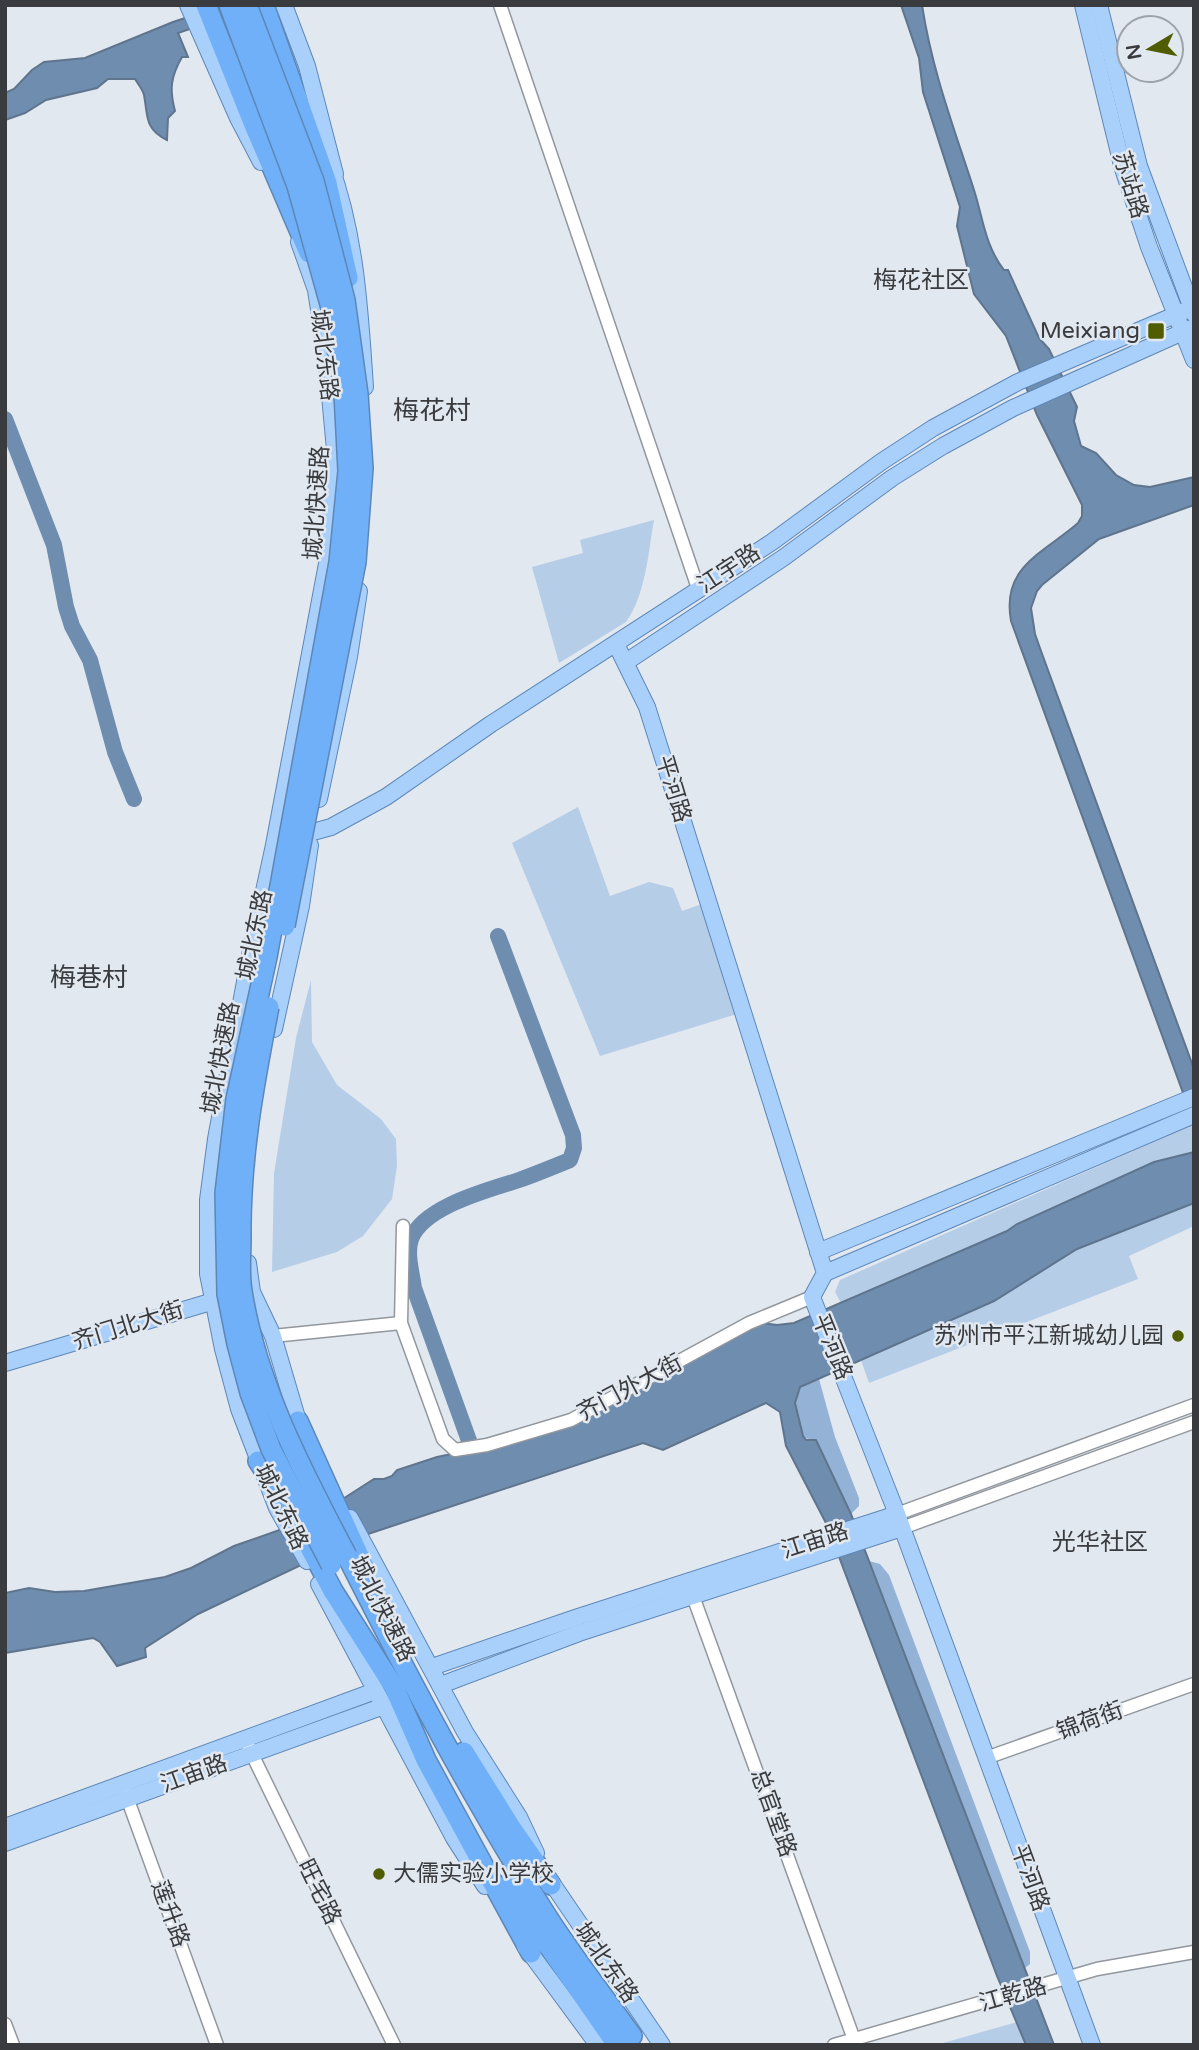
<svg xmlns="http://www.w3.org/2000/svg" width="1199" height="2050" viewBox="0 0 1199 2050" font-family="'Varela Round','Noto Sans SC',sans-serif">
  <style>
    .green { fill: #b6cde8 }
    .forest { fill: #93b2d6 }
    .water { fill: #6f8daf; stroke: #5f748d; stroke-width: 2 }
    .lines { fill: none; stroke-linecap: round; stroke-linejoin: round }
    .river { stroke: #6f8daf; stroke-width: 16 }
    .minor-casing { stroke: #92979e; stroke-width: 15 }
    .major-casing { stroke: #5d87b7; stroke-width: 18 }
    .highway-casing { stroke: #5d87b7; stroke-width: 22 }
    .minor { stroke: #fff; stroke-width: 12 }
    .major { stroke: #a9d0fb; stroke-width: 16 }
    .highway { stroke: #70b0f8; stroke-width: 19 }
    .highway-bridge-casing { stroke: #5d87b7; stroke-width: 22; stroke-linecap: butt }
    .highway-bridge { stroke: #70b0f8; stroke-width: 19 }
    .poi-dot { fill: #4f5d00; stroke: #e2e8f0; stroke-width: 2.5 }
    .labels { text-anchor: middle; dominant-baseline: central; stroke-width: 5; stroke-linejoin: round; paint-order: stroke }
    .street-label { font-size: 23px; fill: #393b3e; stroke: #e2e8f0 }
    .poi-label { font-size: 23px; fill: #393b3e; stroke: #e2e8f0; text-anchor: end }
    .neighbourhood-label { font-size: 24px; fill: #393b3e; stroke: #e2e8f0 }
    .quarter-label { font-size: 26px; fill: #393b3e; stroke: #e2e8f0 }
  </style>
  <rect width="100%" height="100%" fill="#e2e8f0"/>
  <g class="green">
    <path d="M654,520C648,553 646,594 626,622L559,663L532,567L583,553L580,540Z"/>
    <path d="M578,807L610,896L649,882L673,888L682,911L702,904L737,1014L600,1056L512,843Z"/>
    <path d="M311,980L312,1042L337,1085L381,1119L396,1139L397,1166L392,1199L363,1236L337,1252L272,1272L274,1173L296,1038Z"/>
    <path d="M1194,1124V1152L1154,1162L1017,1224L1007,1231L841,1303L835,1292L840,1280Z"/>
    <path d="M1194,1203V1226L1129,1256L1138,1279L869,1383L861,1360L994,1301L1077,1249Z"/>
    <path d="M1017,2022L1026,2045H936Z"/>
  </g>
  <g class="forest">
    <path d="M819,1379L835,1437L859,1498V1506L851,1514L816,1440L804,1438L795,1403L800,1387Z"/>
    <path d="M869,1561L880,1564L889,1575L1030,1952V1964L1025,1968Z"/>
  </g>
  <g class="water">
    <path d="M225,5H259L178,33L188,57H182C171,76 169,89 175,111L168,118L167,140C144,129 148,115 144,95C143,90 138,84 135,79H108L97,88L46,100L25,113L5,120V93L14,89L32,70L44,62L85,58L173,22Z"/>
    <path d="M901,5H922C932,71 954,128 974,190C983,218 985,246 1004,270H1008L1039,338L1049,349L1077,407L1074,421L1081,446L1096,453L1116,475L1134,485L1150,487L1194,477V505L1099,539L1042,585L1037,591L1031,608L1035,634L1041,651L1194,1069V1123L1011,621C1001,566 1044,553 1078,523L1082,516V505L1037,415L1006,336L974,294L957,226L960,207L923,92L919,58Z"/>
    <path d="M1194,1152V1203L1077,1249L994,1301L800,1387L795,1403L803,1436L806,1440H816L851,1514L1054,2045H1026L997,1976L827,1525L786,1446L780,1412L766,1403L663,1450L643,1443L362,1536L198,1614L145,1648L146,1657L117,1666L100,1642L93,1638L5,1653V1593L29,1588L55,1592L84,1591L165,1577L191,1568L234,1546L288,1527L338,1502L374,1479H384L392,1476L397,1470L437,1457L471,1450L484,1452L579,1421L762,1323L777,1325L794,1323L1007,1231L1017,1224L1154,1162Z"/>
  </g>
  <g class="lines">
    <g class="river">
      <path d="M5,419L54,545L66,607L72,626L90,660L115,752L134,799"/>
      <path d="M476,1460L414,1288C412,1273 406,1254 411,1239C424,1206 489,1190 519,1180C536,1174 553,1167 570,1160L574,1148L573,1135L498,936"/>
    </g>
    <g class="minor-casing">
      <g id="minor">
        <path d="M500,5L698,588"/>
        <path d="M403,1226L401,1323L443,1439L455,1450L487,1445L571,1420L749,1323L812,1297"/>
        <path d="M273,1336L401,1323"/>
        <path d="M897,1514L1194,1405"/>
        <path d="M902,1528L1194,1422"/>
        <path d="M690,1588L856,2045"/>
        <path d="M248,1746L394,2045"/>
        <path d="M986,1758L1194,1684"/>
        <path d="M125,1792L217,2045"/>
        <path d="M5,2024L13,2045"/>
        <path d="M834,2045L1097,1969L1194,1952"/>
      </g>
    </g>
    <g class="major-casing">
      <g id="major">
        <path d="M188,5L238,118L261,162"/>
        <path d="M284,5L307,66L335,174"/>
        <path d="M1083,5L1123,169L1149,247L1194,360"/>
        <path d="M1099,5L1139,166L1194,314"/>
        <path d="M330,165C356,236 360,312 365,387"/>
        <path d="M299,242L316,290L327,363L335,450L329,553L274,845L249,960L216,1139L208,1200V1274L223,1349L239,1409L277,1508L307,1561"/>
        <path d="M616,644L647,707L825,1273L812,1297L897,1514L1092,2045"/>
        <path d="M626,662L783,558L892,478L943,446L1013,408L1194,327"/>
        <path d="M319,799L349,657L359,591"/>
        <path d="M295,837L331,827L386,797L491,724L772,542L881,462L933,428L1018,382L1194,307"/>
        <path d="M274,1029L301,906L310,845"/>
        <path d="M818,1252L1194,1097"/>
        <path d="M248,1263L252,1292L273,1336L298,1421L303,1430"/>
        <path d="M825,1273L1194,1115"/>
        <path d="M5,1363L224,1298"/>
        <path d="M350,1518L465,1732L519,1817L536,1853"/>
        <path d="M319,1584L454,1838L485,1886"/>
        <path d="M432,1667L575,1618L897,1514"/>
        <path d="M441,1685L579,1633L902,1528"/>
        <path d="M5,1827L375,1691"/>
        <path d="M5,1843L384,1706"/>
        <path d="M547,1876L662,2045"/>
        <path d="M525,1946L598,2045"/>
      </g>
    </g>
    <g class="highway-casing">
      <g id="highway">
        <path d="M206,5L254,125L309,253"/>
        <path d="M264,5L327,183L348,278"/>
        <path d="M298,1421L364,1567"/>
        <path d="M258,1461L290,1510L333,1591L394,1687L426,1760L531,1953"/>
        <path d="M347,1556C408,1677 471,1796 543,1910C570,1953 602,1994 632,2036"/>
        <path d="M464,1752L512,1829L551,1885"/>
        <path d="M508,1884L525,1912L617,2045"/>
      </g>
    </g>
    <use href="#minor" class="minor"/>
    <use href="#major" class="major"/>
    <use href="#highway" class="highway"/>
    <g class="highway-bridge-casing">
      <g id="highway-bridge">
        <path d="M229,5L297,186L331,308L344,394L348,471L339,562L267,957L236,1099L225,1193L227,1294L237,1344L250,1393L271,1449L331,1565"/>
        <path d="M247,5L314,181L345,300L358,394L363,468L356,562L285,926"/>
        <path d="M269,1007C254,1084 240,1159 241,1238C241,1255 239,1274 242,1291C257,1386 303,1472 347,1556"/>
      </g>
    </g>
    <use href="#highway-bridge" class="highway-bridge"/>
  </g>
  <g class="poi-dot">
    <rect x="1147" y="322" width="18" height="18" rx="3.5"/>
    <circle cx="1178" cy="1336" r="7"/>
    <circle cx="379" cy="1874" r="7"/>
  </g>
  <g class="labels">
    <g class="street-label">
      <text transform="translate(1130 185) rotate(73)">苏站路</text>
      <text transform="translate(324 355) rotate(83)">城北东路</text>
      <text transform="translate(317 503) rotate(-86)">城北快速路</text>
      <text transform="translate(729 569) rotate(-33)">江宇路</text>
      <text transform="translate(673 789) rotate(73)">平河路</text>
      <text transform="translate(255 935) rotate(-78)">城北东路</text>
      <text transform="translate(221 1058) rotate(-79)">城北快速路</text>
      <text transform="translate(128 1326) rotate(-17)">齐门北大街</text>
      <text transform="translate(832 1347) rotate(68)">平河路</text>
      <text transform="translate(630 1388) rotate(-28)">齐门外大街</text>
      <text transform="translate(281 1507) rotate(64)">城北东路</text>
      <text transform="translate(815 1541) rotate(-18)">江宙路</text>
      <text transform="translate(382 1609) rotate(63)">城北快速路</text>
      <text transform="translate(1090 1721) rotate(-20)">锦荷街</text>
      <text transform="translate(194 1774) rotate(-20)">江宙路</text>
      <text transform="translate(773 1813) rotate(70)">总官堂路</text>
      <text transform="translate(1030 1878) rotate(70)">平河路</text>
      <text transform="translate(319 1892) rotate(64)">旺宅路</text>
      <text transform="translate(170 1914) rotate(70)">莲升路</text>
      <text transform="translate(606 1963) rotate(55)">城北东路</text>
      <text transform="translate(1013 1995) rotate(-16)">江乾路</text>
    </g>
    <g class="poi-label">
      <text x="1140" y="331">Meixiang</text>
      <text x="1164" y="1336">苏州市平江新城幼儿园</text>
      <text x="393" y="1874" text-anchor="start">大儒实验小学校</text>
    </g>
    <g class="neighbourhood-label">
      <text x="921" y="280">梅花社区</text>
      <text x="1100" y="1542">光华社区</text>
    </g>
    <g class="quarter-label">
      <text x="432" y="410">梅花村</text>
      <text x="89" y="977">梅巷村</text>
    </g>
  </g>
  <rect width="1199" height="2050" fill="none" stroke="#393b3e" stroke-width="14"/>
  <g transform="translate(1150 49) rotate(260)"><circle r="33" fill="#e2e8f0" stroke="#9ea3a9" stroke-width="2"/>
  <path d="M0-5L12 26L0 18L-12 26Z" fill="#4f5d00"/>
  <text y="-10" font-size="19" font-weight="bold" text-anchor="middle" fill="#393b3e">N</text>
  </g>
</svg>
